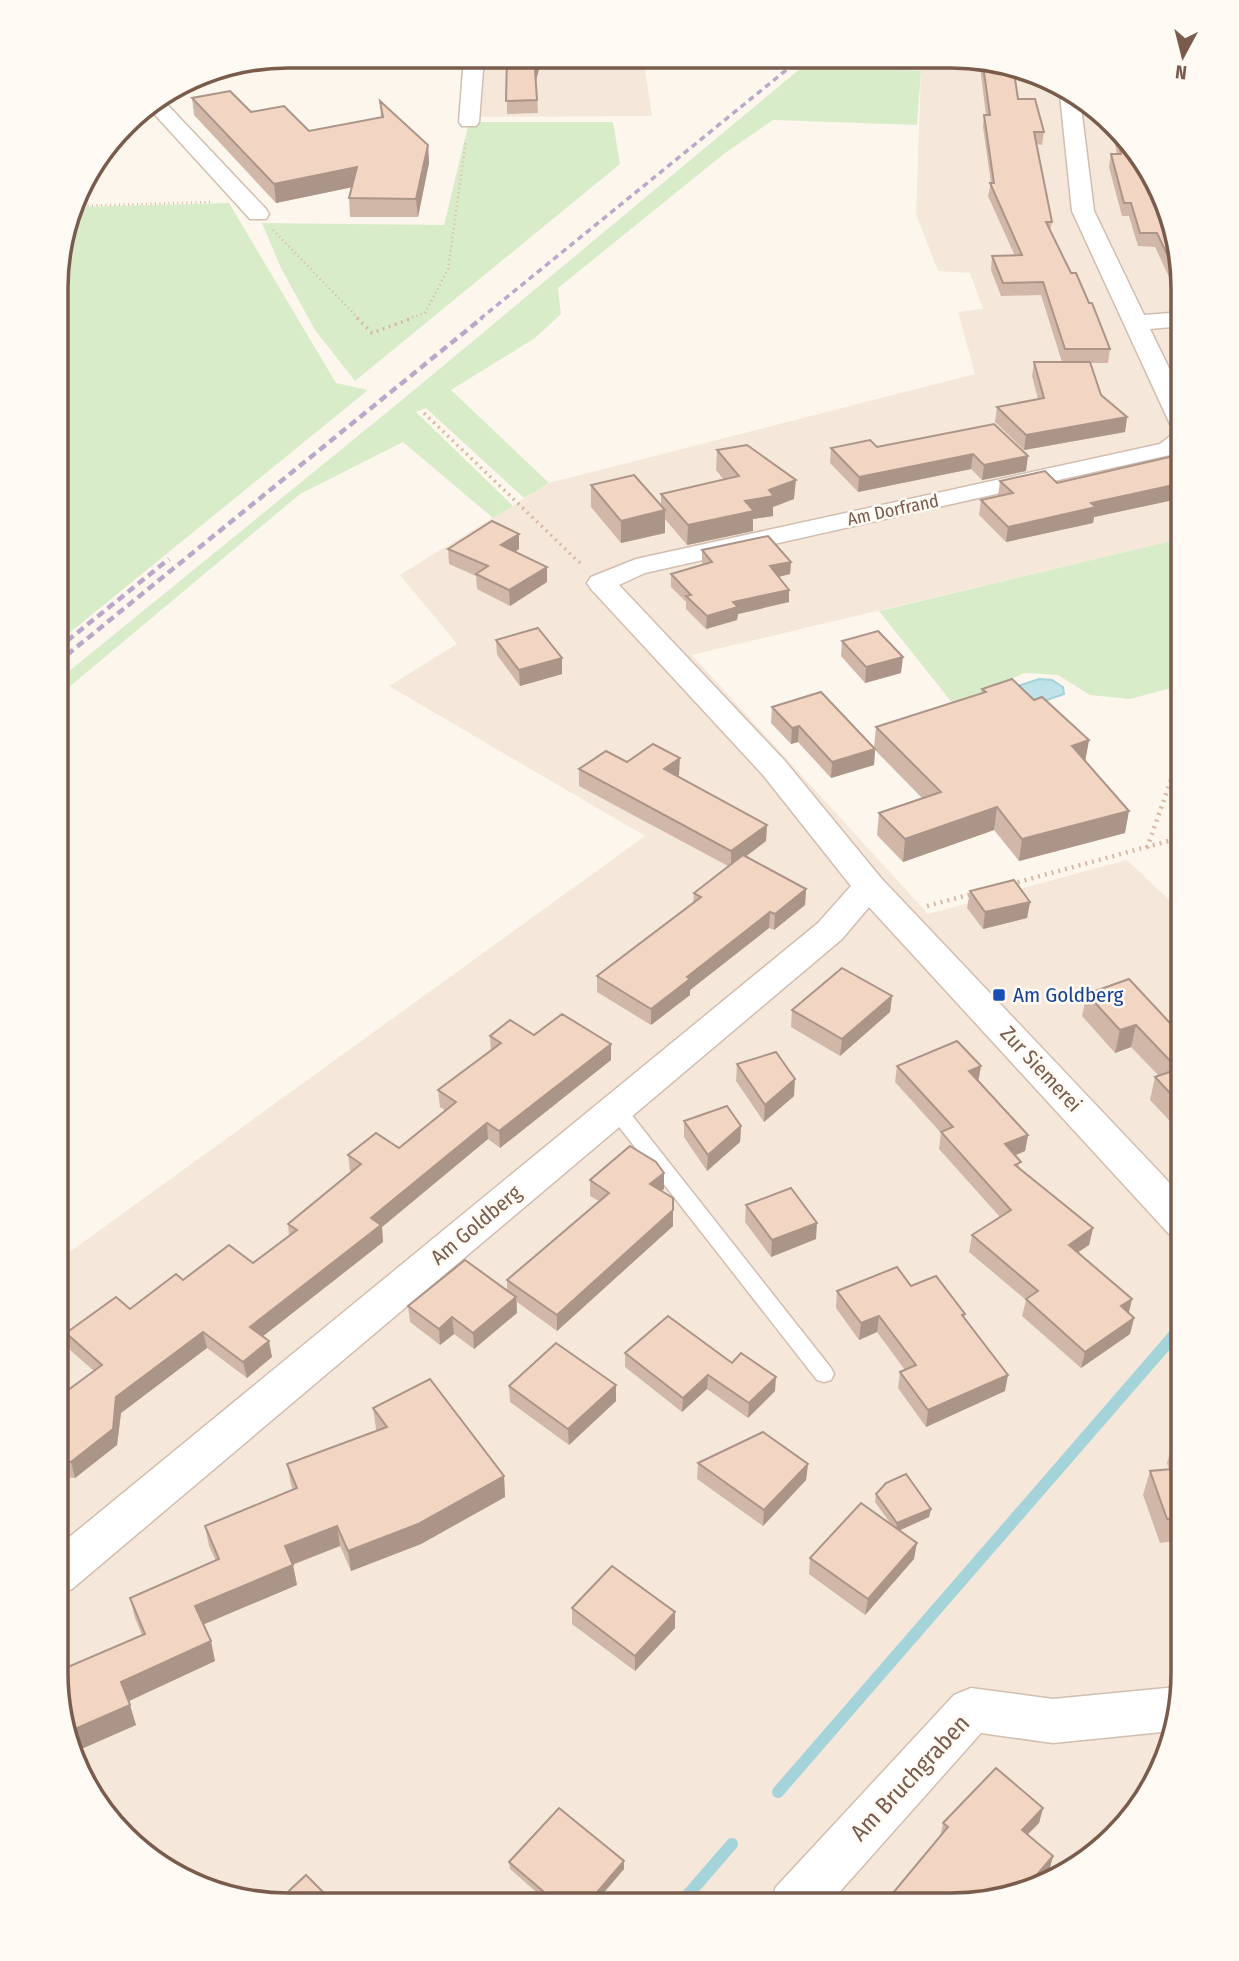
<svg xmlns="http://www.w3.org/2000/svg" width="1239" height="1961" viewBox="0 0 1239 1961" font-family="'Fira Sans Condensed',sans-serif">
  <style>
    .residential { fill: #f5e8da }
    .green { fill: #d8ecc9 }
    .water { fill: #bfe3e8; stroke: #a5d3da; stroke-width: 2 }
    .lines { fill: none; stroke-linecap: round; stroke-linejoin: round }
    .stream { stroke: #a5d3da; stroke-width: 12 }
    .service-casing { stroke: #d1beb0; stroke-width: 3 }
    .minor-casing { stroke: #d1beb0; stroke-width: 3 }
    .path-far2 { stroke: #d9b8a5; stroke-width: 2.5; stroke-dasharray: 1 3.5; stroke-linecap: butt }
    .path-far1 { stroke: #d9b8a5; stroke-width: 3.5; stroke-dasharray: 2 4.5; stroke-linecap: butt }
    .path { stroke: #d9b8a5; stroke-width: 4.5; stroke-dasharray: 2 5; stroke-linecap: butt }
    .service { fill: #fff; fill-rule: evenodd }
    .minor { fill: #fff; fill-rule: evenodd }
    .rail-far1 { stroke: #b9a8c9; stroke-width: 3.5; stroke-dasharray: 6 4.5; stroke-linecap: butt }
    .rail { stroke: #b9a8c9; stroke-width: 4.5; stroke-dasharray: 8 5; stroke-linecap: butt }
    .wall { fill: #d1b7a8 }
    .shaded-wall { fill: #aa9588 }
    .building { fill: #f3d5c3; stroke: #aa9588; stroke-width: 2 }
    .transit-dot { fill: #1a4fb4; stroke: #fffaf3; stroke-width: 2.5 }
    .labels { text-anchor: middle; dominant-baseline: central; stroke-width: 5; stroke-linejoin: round; paint-order: stroke }
    .far-street-label { font-size: 18px; fill: #7a5c4d; stroke: #fffaf3 }
    .transit-label { font-size: 21px; fill: #164399; stroke: #fffaf3; text-anchor: start }
    .street-label { font-size: 21px; fill: #7a5c4d; stroke: #fffaf3 }
    .near-street-label { font-size: 24px; fill: #7a5c4d; stroke: #fffaf3 }
    .rim { fill: none; stroke: #7a5c4d; stroke-width: 3.5 }
  </style>
  <rect width="100%" height="100%" fill="#fdf6ec"/>
  <g class="residential">
    <path d="M481,57H643L652,116L475,117Z"/>
    <path d="M842,58H981L1092,104L1165,200L1183,289V538L692,655L928,914L1127,860L1183,913L1182,1688L1165,1761L1135,1814L1039,1887L951,1905L259,1903L147,1857L74,1761L56,1672L57,1261L645,836L389,686L457,644L400,575L549,483L975,374L958,312L983,309L970,273L938,271L916,214L921,71L833,66Z"/>
  </g>
  <g class="green">
    <path d="M813,58H842L834,66L921,71L917,125L773,120L725,153L558,288L561,314L535,338L451,390L549,483L524,498L426,408L416,412L513,506L493,518L403,442L300,494L57,697V681L402,400Z"/>
    <path d="M469,122H613L620,164L355,381L315,330L281,268L262,223L444,225Z"/>
    <path d="M229,203L336,383L368,390L57,643L58,259L74,207Z"/>
    <path d="M1183,538V685L1130,699L1090,695L1058,675L1024,673L954,705L879,611Z"/>
  </g>
  <path class="water" d="M1039,679L1052,680L1063,687L1064,694L1032,705L1012,688Z"/>
  <g class="lines">
    <g class="stream">
      <path d="M778,1792L1183,1325"/>
      <path d="M680,1904L732,1844"/>
    </g>
    <g class="service-casing">
      <g id="service">
        <path d="M341,56H357L364,60L359,63Z"/>
        <path d="M616,1102L623,1104L831,1368L834,1374L831,1380L824,1382L817,1380L609,1114L607,1109L609,1104Z"/>
      </g>
    </g>
    <g class="minor-casing">
      <g id="minor">
        <path d="M464,57H484L479,122L476,126H462L459,122Z"/>
        <path d="M1062,92L1080,99L1094,211L1144,315L1183,312V326L1150,329L1183,397V452L645,573L619,585L785,761L881,878L1183,1197V1238L1169,1234L869,907L842,939L72,1589L56,1595V1548L818,923L851,886L763,775L591,589L587,583L591,577L636,559L1160,444L1178,430L1170,424L1072,211L1060,95Z"/>
        <path d="M161,98L266,209L269,214L266,219H250L147,106Z"/>
        <path d="M1177,1687L1182,1689L1172,1731L1053,1743L981,1733L828,1905L769,1904L776,1887L954,1695L971,1688L1053,1699Z"/>
      </g>
    </g>
    <g class="path-far2">
      <path d="M74,206L213,202"/>
      <path d="M273,230L359,319"/>
      <path d="M408,319L425,313L448,269L466,140"/>
    </g>
    <g class="path-far1">
      <path d="M357,318L372,333L413,318"/>
      <path d="M424,413L582,565"/>
    </g>
    <g class="path">
      <path d="M1147,848L1183,746"/>
      <path d="M1011,884L1183,837"/>
      <path d="M927,906L972,894"/>
    </g>
    <use href="#service" class="service"/>
    <use href="#minor" class="minor"/>
    <path class="rail-far1" d="M480,319L801,58"/>
    <g class="rail">
      <path d="M57,649L169,559"/>
      <path d="M57,663L482,318"/>
    </g>
  </g>
  <g class="wall">
    <path d="M507,57H542L536,81L538,113L507,114Z"/>
    <path d="M979,58L1014,72L1018,99L1044,132L1042,145L1036,144L1052,222L1050,231L1071,273L1110,349L1108,363H1091L1101,395L1127,417L1125,432L1024,450L995,422L997,407L1038,399L1032,376L1034,362H1062L1041,295L1001,296L991,270L992,256H1015L988,196L991,183L983,127L984,115H986Z"/>
    <path d="M192,98L251,112L309,131L381,117L380,101L428,145L429,163L418,217H350L349,198L352,187L276,203L194,115Z"/>
    <path d="M1116,136L1165,200L1183,289V307L1155,247L1138,246L1129,216H1122L1109,167L1111,154H1117L1115,144Z"/>
    <path d="M994,424L1026,471L982,480L971,469L858,492L830,463L831,448L877,447Z"/>
    <path d="M717,450L794,499L773,507V516L753,519V531L687,545L665,519V533L621,543L591,507V485L661,506V494L724,480L716,470Z"/>
    <path d="M1183,459V498L1094,517L1093,523L1006,542L979,515L981,500L998,496L1000,481L1057,483Z"/>
    <path d="M519,534V549L515,552L547,582L510,606L477,589L476,576L449,564L448,549Z"/>
    <path d="M702,550L791,562L790,574L779,577L789,602L738,614L737,620L706,629L686,609V602L671,587V574L704,565L702,563Z"/>
    <path d="M496,640L562,674L520,686L497,655Z"/>
    <path d="M842,641L901,673L865,683L841,656Z"/>
    <path d="M982,689L1034,700L1089,740L1085,762L1125,833L1019,861L994,830L903,862L877,835L879,813L922,798L875,750L874,765L831,778L798,742L791,744L771,723L772,707L874,748L876,727L981,694Z"/>
    <path d="M627,762L679,775L677,776L767,825L766,841L746,856L806,889L805,905L774,930L769,928L690,990V995L651,1025L597,992V976L693,903L694,893L728,866L579,786V769Z"/>
    <path d="M970,891L1030,902L1027,918L983,929L967,908Z"/>
    <path d="M1087,994L1183,1037V1135L1150,1100L1155,1077L1159,1076L1131,1047L1115,1053L1082,1016Z"/>
    <path d="M892,996L890,1012L840,1056L791,1027L792,1010Z"/>
    <path d="M534,1035L611,1060L500,1148L488,1139L382,1227L383,1242L263,1336L272,1357L247,1378L207,1348L121,1413L117,1445L75,1478L56,1477V1399L94,1371L70,1350L66,1333L130,1309L183,1280L253,1263L289,1235L288,1224L351,1172L350,1171L348,1155L399,1148L446,1111L440,1107L438,1090L491,1051L490,1036Z"/>
    <path d="M737,1064L794,1096L764,1122L736,1081Z"/>
    <path d="M897,1066L979,1081L1028,1135L1025,1151L1015,1155L1020,1169L1093,1228L1089,1245L1078,1252L1132,1299L1129,1313L1134,1318L1130,1334L1081,1368L1022,1316L1026,1300L969,1252L972,1235L1000,1217L939,1149L941,1133L895,1082Z"/>
    <path d="M684,1121L741,1126L740,1142L707,1171L684,1137Z"/>
    <path d="M590,1180L664,1189L661,1191L673,1226L557,1331L517,1302V1313L474,1349L454,1334L440,1345L410,1322L408,1306L507,1290V1280L599,1201L590,1196Z"/>
    <path d="M746,1205L816,1239L771,1257L745,1222Z"/>
    <path d="M911,1286L965,1314L964,1319L1005,1391L926,1427L898,1388L900,1372L905,1370L877,1332L859,1340L836,1308L837,1291Z"/>
    <path d="M625,1353L732,1363L775,1391L748,1418L707,1389L682,1412L625,1367Z"/>
    <path d="M509,1386L616,1401L569,1445L510,1402Z"/>
    <path d="M373,1408L504,1476L505,1497L421,1544L351,1571L340,1546L293,1565L297,1585L203,1624L215,1661L128,1701L136,1725L72,1753L142,1635L135,1618L130,1598L216,1561L209,1546L205,1526L293,1490L291,1484L287,1464L377,1431L376,1429Z"/>
    <path d="M1183,1438V1540L1160,1543L1143,1495L1150,1471L1169,1469L1167,1463L1174,1439Z"/>
    <path d="M698,1463L808,1464L806,1480L763,1526L697,1479Z"/>
    <path d="M876,1494L931,1509L929,1517L900,1530L914,1559L865,1615L809,1574L810,1558L890,1523L875,1502Z"/>
    <path d="M572,1608L675,1628L635,1671L572,1624Z"/>
    <path d="M1043,1808L1039,1823L1028,1834L1053,1856L1049,1871L1034,1889L951,1905L940,1837L943,1823Z"/>
    <path d="M624,1861V1869L594,1904H550L510,1869L509,1862Z"/>
  </g>
  <g class="shaded-wall">
    <path d="M539,57H542V59L535,83V70Z"/>
    <path d="M428,145L429,163L418,217L416,199Z"/>
    <path d="M357,167L358,186L276,203L274,184Z"/>
    <path d="M1127,417L1125,432L1024,450L1026,435Z"/>
    <path d="M973,454L971,469L858,492L859,477Z"/>
    <path d="M1028,456L1026,471L982,480L984,465Z"/>
    <path d="M796,480L794,499L773,507V516L753,519V531L687,545L688,525L745,501L769,490Z"/>
    <path d="M1183,483V498L1094,517L1093,523L1006,542L1008,527L1091,503Z"/>
    <path d="M665,510V533L621,543V521Z"/>
    <path d="M519,534V549L502,560L501,545Z"/>
    <path d="M791,562L790,574L769,579L770,566Z"/>
    <path d="M547,567V582L510,606L509,590Z"/>
    <path d="M789,590V602L738,614L737,620L706,629L707,616L733,602Z"/>
    <path d="M903,657L901,673L865,683L866,667Z"/>
    <path d="M562,658V674L520,686L519,670Z"/>
    <path d="M799,726L798,742L791,744L792,728Z"/>
    <path d="M1089,740L1085,762L1072,746Z"/>
    <path d="M875,749L874,765L831,778L832,762Z"/>
    <path d="M680,758L679,775L664,786V769Z"/>
    <path d="M997,807L994,830L903,862L905,839Z"/>
    <path d="M1129,811L1125,833L1019,861L1022,839Z"/>
    <path d="M767,825L766,841L731,868V851Z"/>
    <path d="M806,889L805,905L774,930L775,914Z"/>
    <path d="M1030,902L1027,918L983,929L985,912Z"/>
    <path d="M770,912L769,928L690,990V995L651,1025V1009L687,977Z"/>
    <path d="M892,996L890,1012L840,1056L842,1039Z"/>
    <path d="M1136,1025L1131,1047L1115,1053L1120,1030Z"/>
    <path d="M611,1044V1060L500,1148L499,1131Z"/>
    <path d="M981,1066L978,1083L969,1071Z"/>
    <path d="M795,1079L794,1096L764,1122L765,1105Z"/>
    <path d="M487,1123L488,1139L382,1227L383,1242L253,1344L250,1327L371,1218Z"/>
    <path d="M741,1126L740,1142L707,1171L708,1155Z"/>
    <path d="M1028,1135L1025,1151L1002,1161L1005,1144Z"/>
    <path d="M664,1173V1189L650,1200V1184Z"/>
    <path d="M673,1210V1226L557,1331V1315Z"/>
    <path d="M817,1223L816,1239L771,1257L772,1240Z"/>
    <path d="M1093,1228L1089,1245L1065,1261L1069,1245Z"/>
    <path d="M516,1297L517,1313L474,1349L473,1333Z"/>
    <path d="M1132,1299L1128,1315L1121,1306Z"/>
    <path d="M879,1316L877,1332L859,1340L861,1323Z"/>
    <path d="M452,1317L454,1334L440,1345L439,1329Z"/>
    <path d="M1134,1318L1130,1334L1081,1368L1085,1352Z"/>
    <path d="M203,1332L207,1348L121,1413L117,1445L75,1478L71,1462L116,1397Z"/>
    <path d="M269,1341L272,1357L247,1378L243,1362Z"/>
    <path d="M708,1375L707,1389L682,1412L683,1398Z"/>
    <path d="M1008,1375L1005,1391L926,1427L928,1410Z"/>
    <path d="M776,1377L775,1391L748,1418L749,1403Z"/>
    <path d="M616,1385V1401L569,1445L568,1429Z"/>
    <path d="M808,1464L806,1480L763,1526L764,1510Z"/>
    <path d="M504,1476L505,1497L421,1544L351,1571L348,1551Z"/>
    <path d="M931,1509L929,1517L896,1532L897,1523Z"/>
    <path d="M337,1526L340,1546L288,1566L285,1546Z"/>
    <path d="M917,1543L914,1559L865,1615L868,1599Z"/>
    <path d="M293,1565L297,1585L200,1626L195,1606Z"/>
    <path d="M675,1612V1628L635,1671V1656Z"/>
    <path d="M211,1641L215,1661L127,1702L121,1682Z"/>
    <path d="M130,1705L136,1725L72,1753L68,1732Z"/>
    <path d="M1043,1808L1039,1823L1018,1844L1022,1830Z"/>
    <path d="M1053,1856L1049,1871L1034,1889L1023,1891Z"/>
    <path d="M624,1861V1869L594,1904H587Z"/>
  </g>
  <g class="building">
    <path d="M507,57H539L535,70L537,100L506,101Z"/>
    <path d="M982,58L1014,72L1018,99H1035L1044,132H1034L1052,222H1046L1071,273H1076L1089,303H1092L1110,349H1065L1043,282L1003,283L992,256L1022,255L990,183H994L984,115H990Z"/>
    <path d="M230,91L251,112L284,106L309,131L383,117L380,101L428,145L416,199L349,198L357,167L274,184L192,98Z"/>
    <path d="M1118,138L1165,200L1183,288L1157,233H1140L1131,203H1124L1111,154H1121Z"/>
    <path d="M1034,362H1090L1101,395L1127,417L1026,435L997,407L1044,398Z"/>
    <path d="M994,424L1028,456L984,465L973,454L859,477L831,448L870,440L877,447Z"/>
    <path d="M747,445L796,480L769,490L774,496L745,501L754,511L688,525L661,494L739,476L717,450Z"/>
    <path d="M1178,455L1183,459V483L1091,503L1096,507L1008,527L981,500L1013,493L1000,481L1045,471L1057,483Z"/>
    <path d="M634,475L665,510L621,521L591,485Z"/>
    <path d="M492,521L519,534L501,545L547,567L509,590L476,574L488,566L448,549Z"/>
    <path d="M768,536L791,562L770,566L789,590L733,602L738,607L707,616L686,596L691,595L671,574L712,562L702,550Z"/>
    <path d="M538,628L562,658L519,670L496,640Z"/>
    <path d="M878,631L903,657L866,667L842,641Z"/>
    <path d="M1012,679L1034,700L1042,697L1089,740L1072,746L1129,811L1022,839L997,807L905,839L879,813L941,792L876,727L986,692L982,689Z"/>
    <path d="M821,692L875,749L832,762L799,726L792,728L772,707Z"/>
    <path d="M653,744L680,758L664,769L767,825L731,851L579,769L606,751L627,762Z"/>
    <path d="M743,855L806,889L775,914L770,912L687,977L690,979L651,1009L597,976L701,897L694,893Z"/>
    <path d="M1014,880L1030,902L985,912L970,891Z"/>
    <path d="M842,968L892,996L842,1039L792,1010Z"/>
    <path d="M1129,979L1183,1037V1107L1155,1077L1178,1069L1136,1025L1120,1030L1087,994Z"/>
    <path d="M562,1014L611,1044L499,1131L487,1123L371,1218L381,1225L250,1327L269,1341L243,1362L203,1332L116,1397L113,1429L71,1462L56,1461V1399L102,1365L66,1333L116,1297L130,1309L176,1274L183,1280L229,1245L253,1263L297,1230L288,1224L361,1164L348,1155L376,1133L399,1148L456,1102L438,1090L501,1043L490,1036L510,1020L534,1035Z"/>
    <path d="M957,1041L981,1066L969,1071L1028,1135L1005,1144L1021,1162L1015,1165L1093,1228L1069,1245L1132,1299L1121,1306L1134,1318L1085,1352L1026,1299L1038,1291L972,1235L1011,1210L941,1132L953,1127L897,1066Z"/>
    <path d="M776,1052L795,1079L765,1105L737,1064Z"/>
    <path d="M727,1106L741,1126L708,1155L684,1121Z"/>
    <path d="M630,1146L656,1162L664,1173L650,1184L673,1198V1210L557,1315L507,1280L609,1193L590,1180Z"/>
    <path d="M791,1188L817,1223L772,1240L746,1205Z"/>
    <path d="M465,1260L516,1297L473,1333L452,1317L439,1329L408,1306Z"/>
    <path d="M897,1267L911,1286L936,1276L965,1314L962,1315L1008,1375L928,1410L900,1372L916,1365L879,1316L861,1323L837,1291Z"/>
    <path d="M668,1316L732,1363L741,1353L776,1377L749,1403L708,1375L683,1398L625,1353Z"/>
    <path d="M556,1343L616,1385L568,1429L509,1386Z"/>
    <path d="M430,1379L504,1476L418,1524L348,1551L337,1526L285,1546L293,1565L195,1606L211,1641L121,1682L130,1705L68,1732L56,1672L145,1634L130,1598L219,1559L205,1526L297,1488L287,1464L387,1427L373,1408Z"/>
    <path d="M763,1432L808,1464L764,1510L698,1463Z"/>
    <path d="M1183,1438V1463L1174,1439Z"/>
    <path d="M1183,1468V1517L1167,1519L1150,1471Z"/>
    <path d="M906,1474L931,1509L897,1523L876,1494L886,1483Z"/>
    <path d="M861,1503L917,1543L868,1599L810,1558Z"/>
    <path d="M612,1566L675,1612L635,1656L572,1608Z"/>
    <path d="M996,1768L1043,1808L1022,1830L1053,1856L1023,1891L951,1905H883L948,1827L943,1823Z"/>
    <path d="M559,1808L624,1861L587,1904H558L509,1862Z"/>
    <path d="M306,1875L334,1903H276Z"/>
  </g>
  <rect class="transit-dot" x="992" y="988" width="14" height="14" rx="3.5"/>
  <g class="labels">
    <g class="far-street-label">
      <text transform="translate(893 510) rotate(-12)">Am Dorfrand</text>
    </g>
    <g class="transit-label">
      <text x="1013" y="995">Am Goldberg</text>
    </g>
    <g class="street-label">
      <text transform="translate(1041 1069) rotate(47)">Zur Siemerei</text>
      <text transform="translate(476 1225) rotate(-40)">Am Goldberg</text>
    </g>
    <g class="near-street-label">
      <text transform="translate(910 1778) rotate(-47)">Am Bruchgraben</text>
    </g>
  </g>
  <path d="M0 0H1239V1961H0ZM288 68H951A220 220 0 0 1 1171 288V1673A220 220 0 0 1 951 1893H288A220 220 0 0 1 68 1673V288A220 220 0 0 1 288 68Z" fill="#fffaf3" fill-rule="evenodd"/>
  <path class="rim" d="M288 68H951A220 220 0 0 1 1171 288V1673A220 220 0 0 1 951 1893H288A220 220 0 0 1 68 1673V288A220 220 0 0 1 288 68Z"/>
  <g transform="translate(1183 56) rotate(187)" stroke="#fffaf3" stroke-width="5" paint-order="stroke">
  <path d="M0-5L12 26L0 18L-12 26Z" fill="#7a5c4d"/>
  <text y="-10" font-size="19" font-weight="bold" text-anchor="middle" fill="#7a5c4d">N</text>
  </g>
</svg>
